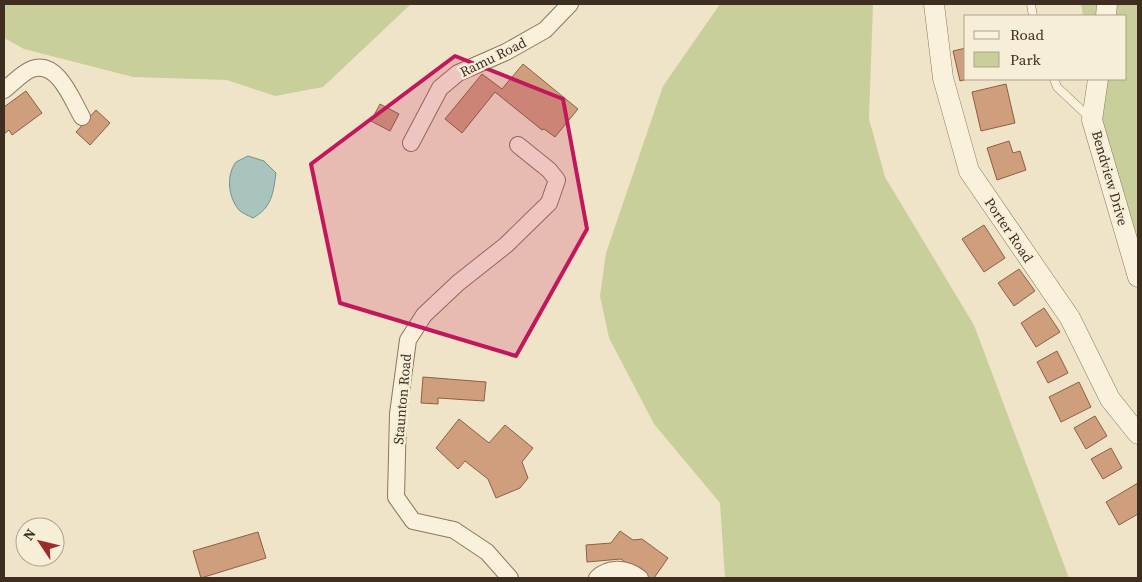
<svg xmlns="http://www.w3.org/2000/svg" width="1142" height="582" viewBox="0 0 1142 582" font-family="'Source Serif 4',serif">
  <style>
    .green { fill: #c9cf9b }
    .water { fill: #a9c4bc; stroke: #6f938a }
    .building { fill: #cf9f7d; stroke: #8d5f41 }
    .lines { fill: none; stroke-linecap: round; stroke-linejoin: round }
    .service-casing { stroke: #8d765c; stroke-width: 9 }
    .minor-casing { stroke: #8d765c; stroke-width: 18 }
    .tertiary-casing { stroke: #8d765c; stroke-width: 21 }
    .service { stroke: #faf1dc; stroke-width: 8 }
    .minor { stroke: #faf1dc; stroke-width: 16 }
    .tertiary { stroke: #faf1dc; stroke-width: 20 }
    .marked { fill: #c2185b; fill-opacity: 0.2; stroke: #c2185b; stroke-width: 4; stroke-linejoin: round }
    .labels { text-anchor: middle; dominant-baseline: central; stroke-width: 5; stroke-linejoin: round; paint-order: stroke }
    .street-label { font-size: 14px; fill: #3d2e20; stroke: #f7eed8 }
  </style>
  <rect width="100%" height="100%" fill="#f0e4c8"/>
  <g class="green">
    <path d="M4,4H411L323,87L275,96L227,80L133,77L24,49L4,38Z"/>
    <path d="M720,4H873L869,119L885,177L974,325L1069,578H725L720,503L654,424L609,338L600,296L606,253L663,86Z"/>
    <path d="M1081,4H1138V250L1106,147L1094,79H1126V16H1083Z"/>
  </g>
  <path class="water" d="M248,156L264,161L276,173C273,194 272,207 253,218C249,216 242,213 239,210C228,197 226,175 236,162Z"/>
  <g class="building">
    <path d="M966,48V79H968L960,81L953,51Z"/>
    <path d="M523,64L578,109L555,137L544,129L542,130L495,92L462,133L445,119L482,74L502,89Z"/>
    <path d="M1006,84L1015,123L981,131L972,92Z"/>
    <path d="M26,91L42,113L12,135L9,130L4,134V107Z"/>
    <path d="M380,104L399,114L390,131L371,121Z"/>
    <path d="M96,110L110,123L90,145L76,132Z"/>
    <path d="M1009,141L1013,153L1020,151L1026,170L997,180L987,148Z"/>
    <path d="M984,225L1005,258L984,272L962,239Z"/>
    <path d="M1019,269L1035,291L1014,306L998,283Z"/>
    <path d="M1044,308L1060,332L1036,347L1021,323Z"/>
    <path d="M1057,351L1068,373L1048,383L1037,362Z"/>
    <path d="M423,377L486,382L484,401L438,398V404L421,403Z"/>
    <path d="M1079,382L1091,407L1061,422L1049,397Z"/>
    <path d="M1095,416L1107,436L1086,449L1074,428Z"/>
    <path d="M459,419L489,443L505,425L533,448L522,462L528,478L520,488L496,498L488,479L465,461L458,469L436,448Z"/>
    <path d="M1111,448L1122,468L1103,479L1091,459Z"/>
    <path d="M1138,483V514L1119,525L1106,502Z"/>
    <path d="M620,531L633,540L642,539L668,558L654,578H647L621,559L587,562L586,545L611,543Z"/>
    <path d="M258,532L266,558L201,578L193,551Z"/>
  </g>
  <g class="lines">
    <g class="service-casing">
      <g id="service">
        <path d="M1031,4L1033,16"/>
        <path d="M1054,79L1057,87L1089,117"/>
      </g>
    </g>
    <g class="minor-casing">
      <g id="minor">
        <path d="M4,90C12,84 23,72 32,69C58,60 72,100 82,117"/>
        <path d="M411,143L440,88L458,73L506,52L545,30L570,4"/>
        <path d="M510,578L487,552L454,530L413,521L396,497L398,414L408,340L424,315L458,283L506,245L549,203L557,180L549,170L518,145"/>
        <path d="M597,578C609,566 627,568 640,578"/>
      </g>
    </g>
    <g class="tertiary-casing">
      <g id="tertiary">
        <path d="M934,4L943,78L969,171L1070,318L1110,399L1138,434"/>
        <path d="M1106,16L1107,4"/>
        <path d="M1098,79L1092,120L1138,277"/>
      </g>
    </g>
    <use href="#service" class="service"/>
    <use href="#minor" class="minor"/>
    <use href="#tertiary" class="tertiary"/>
  </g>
  <path class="marked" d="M455,56L563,99L587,229L516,356L340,303L311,164Z"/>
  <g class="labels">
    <g class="street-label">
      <text transform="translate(493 57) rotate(-26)">Ramu Road</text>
      <text transform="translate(1110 178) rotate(74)">Bendview Drive</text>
      <text transform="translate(1009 230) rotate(56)">Porter Road</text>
      <text transform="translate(402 399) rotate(-85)">Staunton Road</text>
    </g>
  </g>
  <rect width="1142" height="582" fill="none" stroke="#3d2e20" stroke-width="10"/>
  <rect x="964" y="15" width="162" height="65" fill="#f7eed8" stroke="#ada18e"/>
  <rect x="974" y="31" width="25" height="8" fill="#faf1dc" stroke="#ada18e"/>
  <text x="1010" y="40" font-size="15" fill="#3d2e20">Road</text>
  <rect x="974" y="52" width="25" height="15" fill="#c9cf9b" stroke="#ada18e"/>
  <text x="1010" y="65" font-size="15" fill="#3d2e20">Park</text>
  <g transform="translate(40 542) rotate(305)"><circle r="24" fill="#f7eed8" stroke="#ada18e"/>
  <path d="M0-4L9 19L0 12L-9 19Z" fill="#9e2a2b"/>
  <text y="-8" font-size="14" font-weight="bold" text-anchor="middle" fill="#3d2e20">N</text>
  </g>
</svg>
